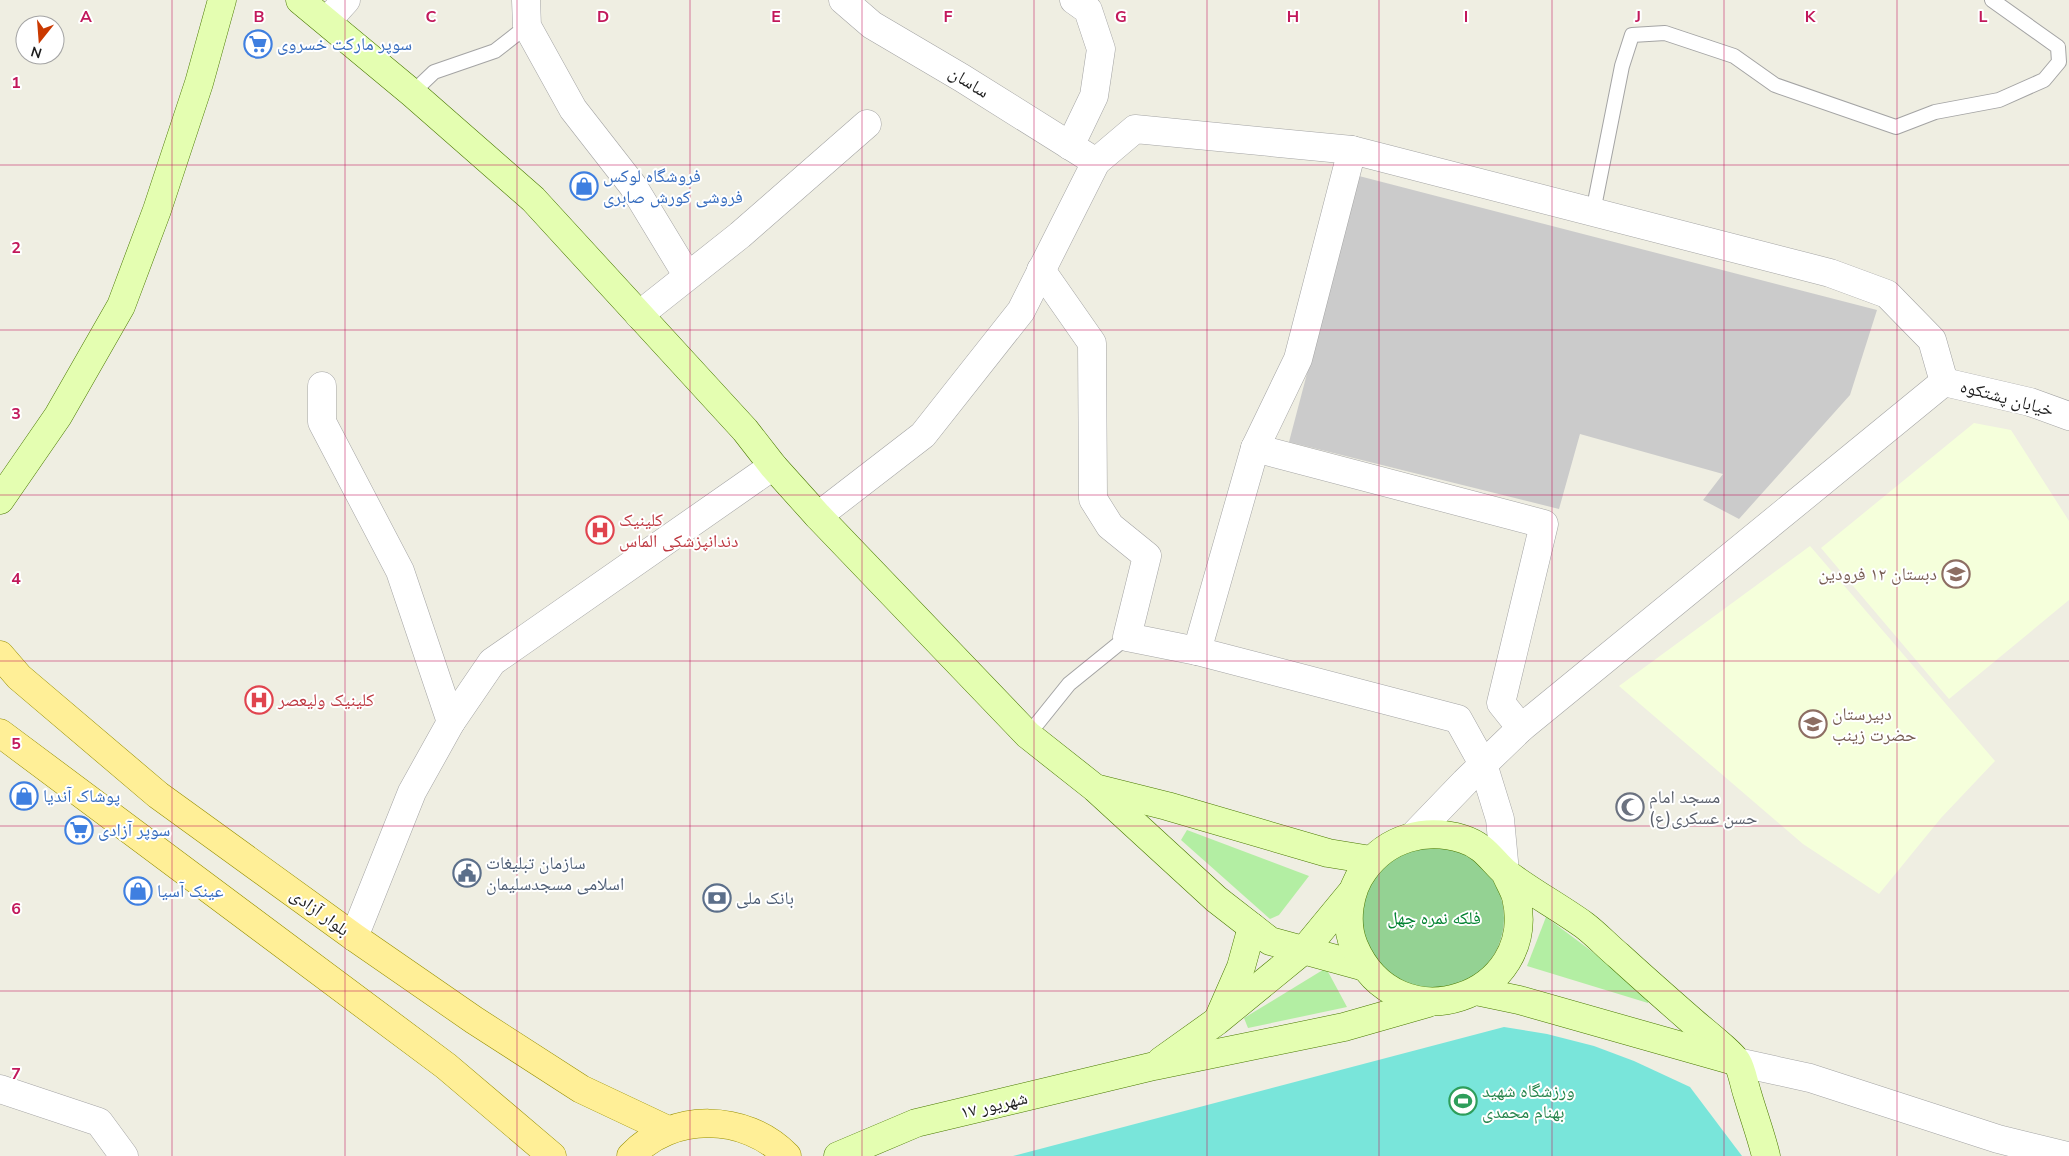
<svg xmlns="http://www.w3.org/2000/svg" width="2069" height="1156" viewBox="0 0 2069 1156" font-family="'Nunito Sans','Noto Naskh Arabic',sans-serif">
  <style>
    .education { fill: #f5ffdb }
    .religious { fill: #cbcbcb }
    .grass { fill: #b3eea3 }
    .forest { fill: #94d293 }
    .pitch { fill: #79e5da }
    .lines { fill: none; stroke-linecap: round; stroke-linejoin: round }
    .service-casing { stroke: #a4a4a4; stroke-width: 16 }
    .minor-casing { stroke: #a4a4a4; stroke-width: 29 }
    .secondary-casing { stroke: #497800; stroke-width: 29 }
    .primary-casing { stroke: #968f00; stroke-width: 29 }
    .service { stroke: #fff; stroke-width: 14 }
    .minor { stroke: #fff; stroke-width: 28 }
    .secondary { stroke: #e4feb1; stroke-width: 28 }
    .primary { stroke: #ffef97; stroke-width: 28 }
    .grid { fill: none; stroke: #c2185b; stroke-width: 1; stroke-opacity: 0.55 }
    .labels { text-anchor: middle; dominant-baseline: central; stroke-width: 4; stroke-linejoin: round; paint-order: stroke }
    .shop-label { font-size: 18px; fill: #366cbe; stroke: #fff; text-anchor: start }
    .street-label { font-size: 18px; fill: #1d1d1d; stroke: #fff }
    .health-label { font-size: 18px; fill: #be3a42; stroke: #fff; text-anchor: start }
    .education-label { font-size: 18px; fill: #785e54; stroke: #fff; text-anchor: end }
    .worship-label { font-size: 18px; fill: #5b616d; stroke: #fff; text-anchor: start }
    .service-label { font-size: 18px; fill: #4e5e75; stroke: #fff; text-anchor: start }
    .park-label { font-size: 18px; fill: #038332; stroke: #fff }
    .leisure-label { font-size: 18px; fill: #27864d; stroke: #fff; text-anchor: start }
    .grid-label { font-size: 16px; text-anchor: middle; font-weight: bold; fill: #c2185b; stroke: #fff; stroke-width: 4; stroke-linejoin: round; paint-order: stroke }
  </style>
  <rect width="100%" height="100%" fill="#efeee2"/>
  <g class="education">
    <path d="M1974,423L2011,430L2069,521V600L1949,699L1821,548Z"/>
    <path d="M1810,546L1995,761L1941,818L1879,894L1803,844L1619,686Z"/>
  </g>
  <path class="religious" d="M1359,176L1877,310L1850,395L1739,519L1703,500L1723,474L1580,434L1559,509L1289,442Z"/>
  <g class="grass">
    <path d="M1187,830L1309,876L1279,915L1270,919L1181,840Z"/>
    <path d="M1546,917L1650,995L1648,1003L1527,966Z"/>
    <path d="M1326,968L1347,1007L1248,1028L1244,1018Z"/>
  </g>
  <circle class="forest" cx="1433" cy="918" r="71"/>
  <path class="pitch" d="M1504,1027L1547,1034L1594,1046L1634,1061L1690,1087L1742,1156H1013Z"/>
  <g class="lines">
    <g class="service-casing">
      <g id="service">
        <path d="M412,93L434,72L495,51L527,26"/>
        <path d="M1593,212L1622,66L1632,35L1665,33L1734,56L1775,85L1896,127L1935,112L1999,100L2044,80L2059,62L2058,47L1992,0"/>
        <path d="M1028,735L1069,684L1127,637"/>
      </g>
    </g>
    <g class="minor-casing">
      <g id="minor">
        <path d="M526,0L527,26L573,109L633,186L687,275"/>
        <path d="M843,0L872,25L962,78L1096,162"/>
        <path d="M327,21L346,0"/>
        <path d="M1070,146L1094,96L1101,49L1088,10L1074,0"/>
        <path d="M1352,150L1298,359L1255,448L1544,524L1501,703L1521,728"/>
        <path d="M1041,270L1092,343L1093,499L1110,526L1147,556L1127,637L1197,651L1458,719L1483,764L1500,819L1505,872"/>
        <path d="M639,315L740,235L867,124"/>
        <path d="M1944,382L2030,402L2069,416"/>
        <path d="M322,386V422L400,571L451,722"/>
        <path d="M818,516L923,435L1021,311L1096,162L1135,129L1352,150L1830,273L1887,294L1932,340L1944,382"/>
        <path d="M1197,651L1255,448"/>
        <path d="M1414,835L1465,782L1521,728L1944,382"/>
        <path d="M354,937L412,792L451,722L492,662L773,466"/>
        <path d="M1737,1062L1810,1078L1998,1139L2067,1156"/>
        <path d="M0,1089L99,1122L124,1156"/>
      </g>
    </g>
    <g class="secondary-casing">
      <g id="secondary">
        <path d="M300,0L412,93L533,199L745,430L773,466L818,516L1028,735L1095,788L1216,899L1270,941L1365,967"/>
        <path d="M0,500L58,416L121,306L157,210L199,83L222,0"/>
        <path d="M1099,789L1167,806L1328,853L1371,860"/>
        <path d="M1505,872C1508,880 1514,889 1516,897C1540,997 1397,1047 1354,946C1344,922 1349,890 1364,870C1387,838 1426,827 1463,839C1485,846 1491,860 1506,873C1531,892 1559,907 1584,925C1596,934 1607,946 1619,956C1643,978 1668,1000 1692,1021C1702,1030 1732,1053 1737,1062C1742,1070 1744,1084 1747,1093C1753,1114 1761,1135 1766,1156"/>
        <path d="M1476,991L1519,1000L1731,1060"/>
        <path d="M1220,1015L1241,967L1252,927"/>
        <path d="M1161,1061L1217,1021L1305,949L1352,892"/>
        <path d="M838,1156L916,1123L1154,1066L1344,1027L1428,1003"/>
      </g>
    </g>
    <g class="primary-casing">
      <g id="primary">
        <path d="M0,655L19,677L158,795L354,937L474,1020L581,1089L668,1130"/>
        <path d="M0,733L446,1066L552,1156"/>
        <path d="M631,1156C672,1112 745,1113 787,1156"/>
      </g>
    </g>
    <use href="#service" class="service"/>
    <use href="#minor" class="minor"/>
    <use href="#secondary" class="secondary"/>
    <use href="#primary" class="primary"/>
  </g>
  <path class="grid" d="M172,0V1156M345,0V1156M517,0V1156M690,0V1156M862,0V1156M1034,0V1156M1207,0V1156M1379,0V1156M1552,0V1156M1724,0V1156M1897,0V1156M0,165H2069M0,330H2069M0,495H2069M0,661H2069M0,826H2069M0,991H2069"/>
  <defs>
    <g id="supermarket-ring" transform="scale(1.4375)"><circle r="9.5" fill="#fff" stroke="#3f7fe0" stroke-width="1.5"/><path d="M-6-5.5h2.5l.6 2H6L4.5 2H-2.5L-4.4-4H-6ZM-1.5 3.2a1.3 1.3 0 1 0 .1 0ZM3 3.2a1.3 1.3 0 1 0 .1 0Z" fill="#3f7fe0"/></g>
    <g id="shop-ring" transform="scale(1.4375)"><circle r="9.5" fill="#fff" stroke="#3f7fe0" stroke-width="1.5"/><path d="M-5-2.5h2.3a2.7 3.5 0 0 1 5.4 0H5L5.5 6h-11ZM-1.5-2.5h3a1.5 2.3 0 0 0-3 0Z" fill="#3f7fe0"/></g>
    <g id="hospital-ring" transform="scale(1.4375)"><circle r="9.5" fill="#fff" stroke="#e0444e" stroke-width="1.5"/><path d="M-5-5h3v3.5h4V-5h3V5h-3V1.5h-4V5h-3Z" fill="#e0444e"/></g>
    <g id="school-ring" transform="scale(1.4375)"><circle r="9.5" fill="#fff" stroke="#8d6e63" stroke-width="1.5"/><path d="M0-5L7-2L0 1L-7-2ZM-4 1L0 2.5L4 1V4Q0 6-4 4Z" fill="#8d6e63"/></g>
    <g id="mosque-ring" transform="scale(1.4375)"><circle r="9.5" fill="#fff" stroke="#6b7280" stroke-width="1.5"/><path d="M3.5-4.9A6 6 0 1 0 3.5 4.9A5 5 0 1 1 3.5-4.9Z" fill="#6b7280"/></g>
    <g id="civic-ring" transform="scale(1.4375)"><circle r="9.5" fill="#fff" stroke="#5c6f8a" stroke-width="1.5"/><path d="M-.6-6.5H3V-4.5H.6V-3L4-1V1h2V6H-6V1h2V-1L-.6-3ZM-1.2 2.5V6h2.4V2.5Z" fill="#5c6f8a"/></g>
    <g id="bank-ring" transform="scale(1.4375)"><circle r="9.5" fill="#fff" stroke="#5c6f8a" stroke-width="1.5"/><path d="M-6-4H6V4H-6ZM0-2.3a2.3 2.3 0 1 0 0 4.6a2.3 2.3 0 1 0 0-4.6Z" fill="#5c6f8a"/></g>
    <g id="stadium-ring" transform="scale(1.4375)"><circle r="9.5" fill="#fff" stroke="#2e9e5b" stroke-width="1.5"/><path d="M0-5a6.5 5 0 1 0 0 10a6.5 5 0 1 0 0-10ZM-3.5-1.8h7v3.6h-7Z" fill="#2e9e5b"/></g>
  </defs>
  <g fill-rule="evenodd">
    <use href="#supermarket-ring" x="258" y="44"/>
    <use href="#shop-ring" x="584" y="186"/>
    <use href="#hospital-ring" x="600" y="530"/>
    <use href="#school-ring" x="1956" y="574"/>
    <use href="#hospital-ring" x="259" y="700"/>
    <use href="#school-ring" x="1813" y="724"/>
    <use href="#shop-ring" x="24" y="796"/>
    <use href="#mosque-ring" x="1630" y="807"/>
    <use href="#supermarket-ring" x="79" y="830"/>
    <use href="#civic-ring" x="467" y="873"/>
    <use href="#shop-ring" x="138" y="891"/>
    <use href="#bank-ring" x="717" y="898"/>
    <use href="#stadium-ring" x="1463" y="1101"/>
  </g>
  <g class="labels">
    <g class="shop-label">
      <text x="277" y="44">سوپر مارکت خسروی</text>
      <text x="603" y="176">فروشگاه لوکس<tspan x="603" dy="21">فروشی کورش صابری</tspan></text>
      <text x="43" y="796">پوشاک آندیا</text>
      <text x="98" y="830">سوپر آزادی</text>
      <text x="157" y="891">عینک آسیا</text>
    </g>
    <g class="street-label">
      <text transform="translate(969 82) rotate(32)">ساسان</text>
      <text transform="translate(2007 398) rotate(15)">خیابان پشتکوه</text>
      <text transform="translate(320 912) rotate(36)">بلوار آزادی</text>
      <text transform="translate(994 1105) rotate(-13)">۱۷ شهریور</text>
    </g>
    <g class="health-label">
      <text x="619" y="520">کلینیک<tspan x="619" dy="21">دندانپزشکی الماس</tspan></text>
      <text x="278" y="700">کلینیک ولیعصر</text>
    </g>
    <g class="education-label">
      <text x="1937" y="574">دبستان ۱۲ فرودین</text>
      <text x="1832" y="714" text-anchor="start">دبیرستان<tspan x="1832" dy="21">حضرت زینب</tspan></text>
    </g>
    <g class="worship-label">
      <text x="1649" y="797">مسجد امام<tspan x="1649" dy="21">حسن عسکری(ع)</tspan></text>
    </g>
    <g class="service-label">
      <text x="486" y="863">سازمان تبلیغات<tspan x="486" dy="21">اسلامی مسجدسلیمان</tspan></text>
      <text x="736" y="898">بانک ملی</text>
    </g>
    <g class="park-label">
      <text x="1434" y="918">فلکه نمره چهل</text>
    </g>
    <g class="leisure-label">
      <text x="1482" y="1091">ورزشگاه شهید<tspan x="1482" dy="21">بهنام محمدی</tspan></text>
    </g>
  </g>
  <g class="grid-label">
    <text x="86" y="22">A</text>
    <text x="259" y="22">B</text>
    <text x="431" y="22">C</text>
    <text x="603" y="22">D</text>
    <text x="776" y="22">E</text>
    <text x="948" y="22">F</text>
    <text x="1121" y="22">G</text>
    <text x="1293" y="22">H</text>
    <text x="1466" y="22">I</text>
    <text x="1638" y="22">J</text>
    <text x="1810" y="22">K</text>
    <text x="1983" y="22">L</text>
    <text x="16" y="88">1</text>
    <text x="16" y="253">2</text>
    <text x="16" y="419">3</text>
    <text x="16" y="584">4</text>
    <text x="16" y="749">5</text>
    <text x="16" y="914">6</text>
    <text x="16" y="1079">7</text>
  </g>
  <g transform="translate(40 40) rotate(197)"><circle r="24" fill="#ffffff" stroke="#a5a5a5"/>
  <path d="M0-4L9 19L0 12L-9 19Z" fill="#ca3900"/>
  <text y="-8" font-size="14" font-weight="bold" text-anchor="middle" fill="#1d1d1d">N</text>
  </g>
</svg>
